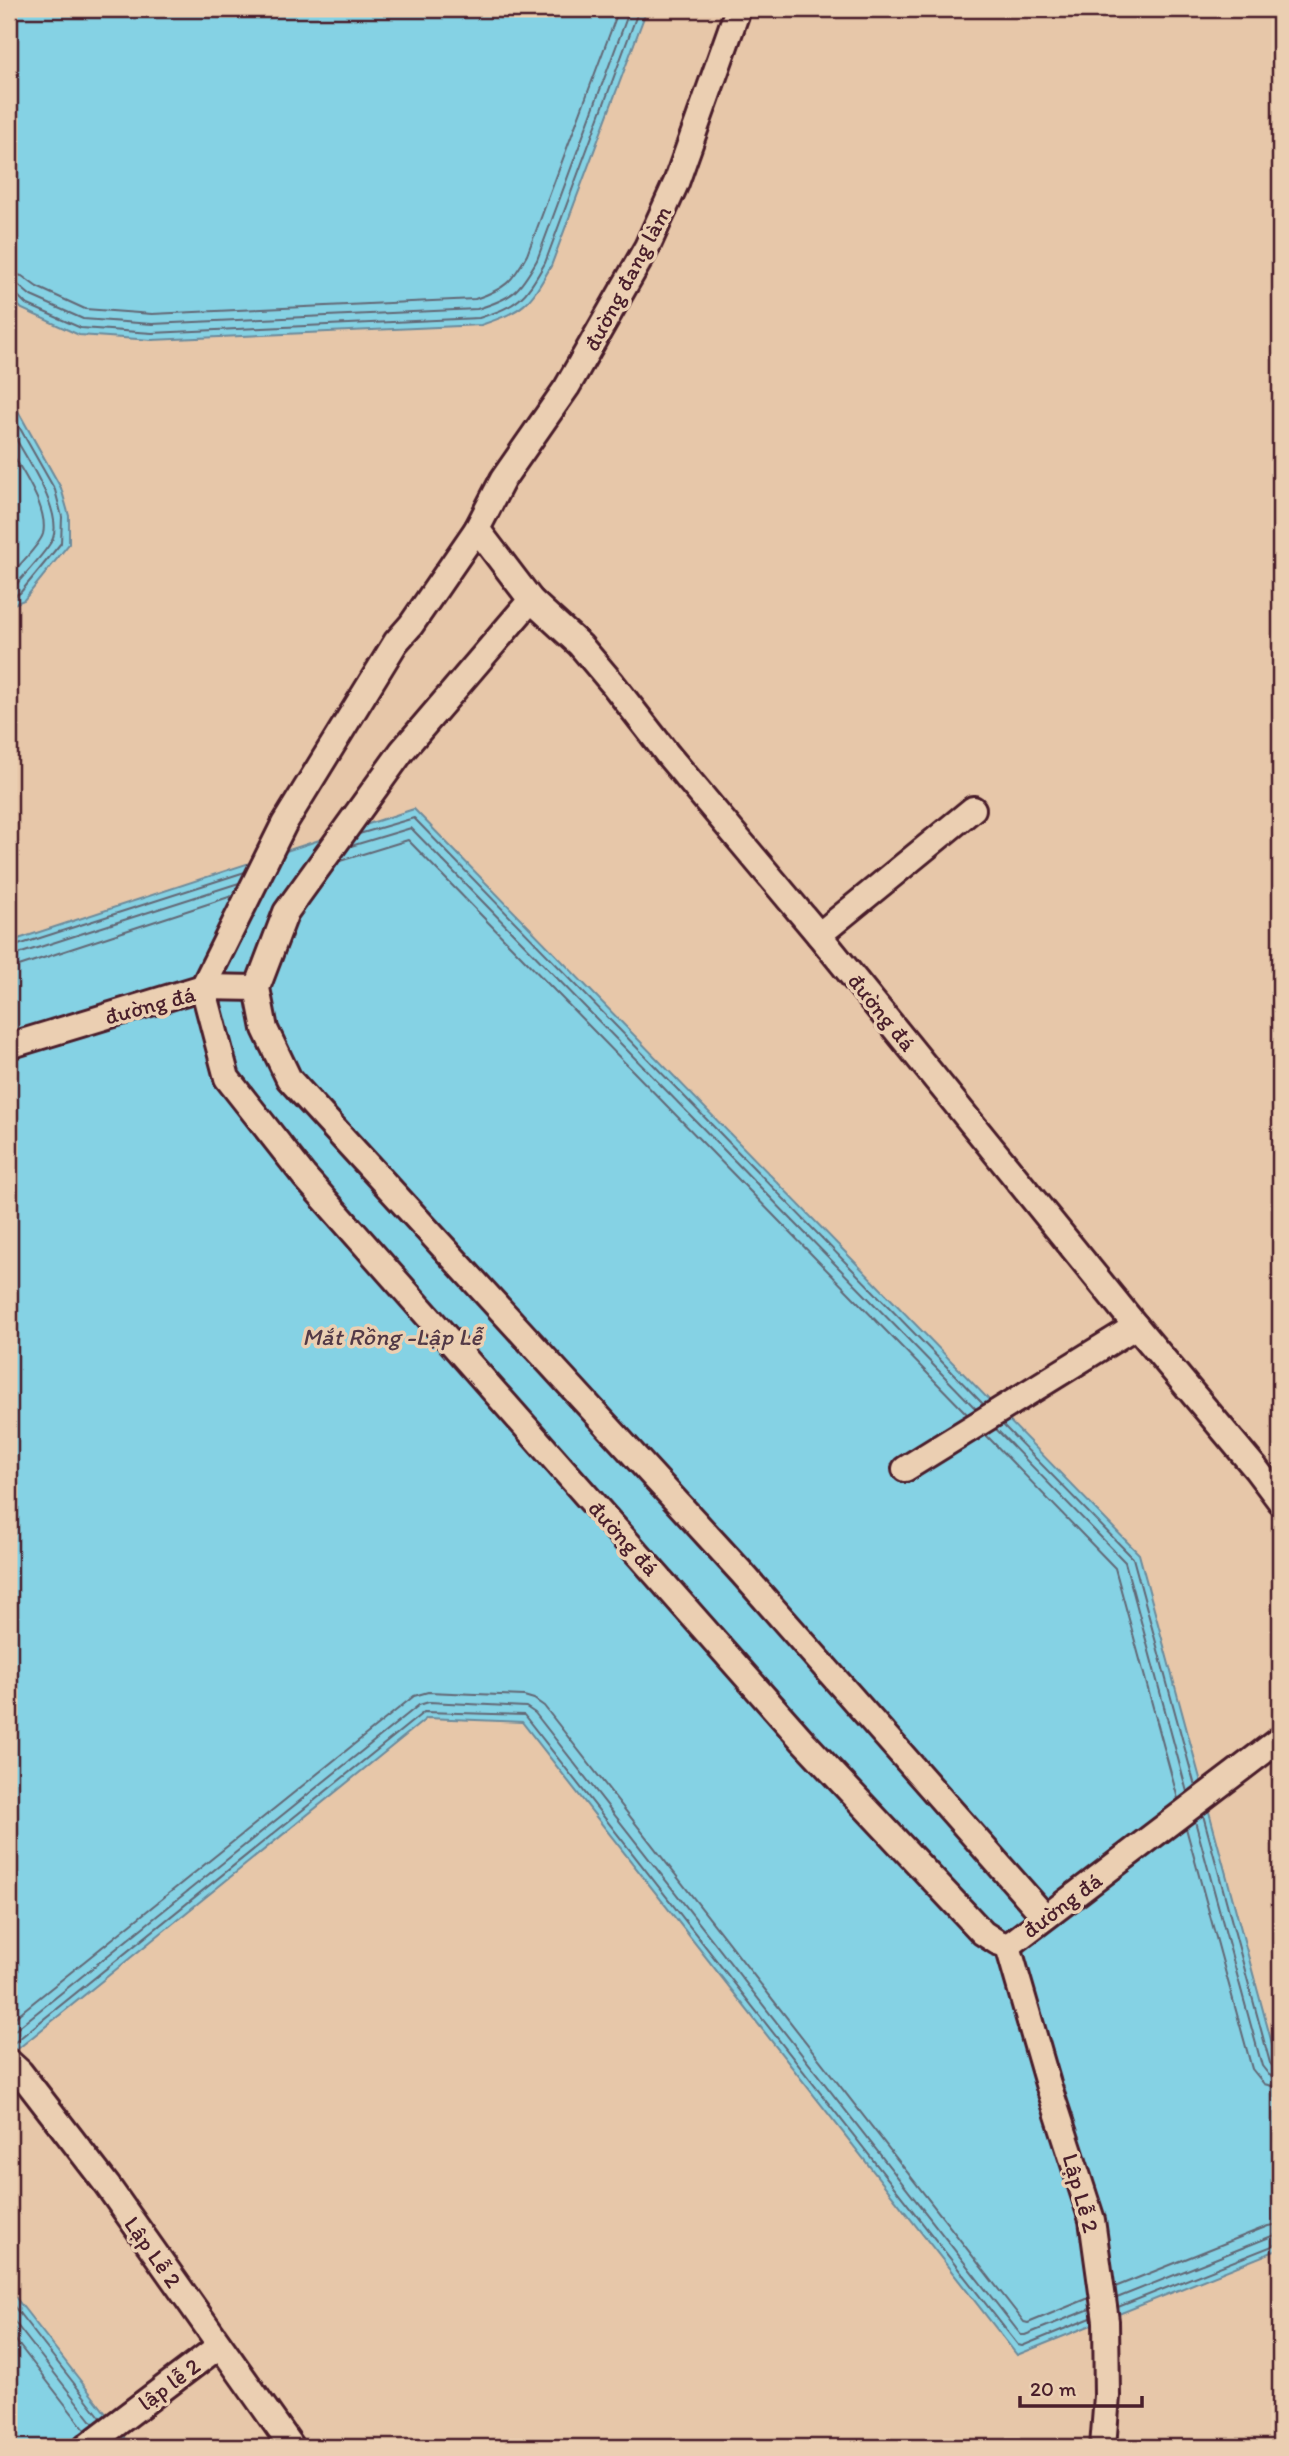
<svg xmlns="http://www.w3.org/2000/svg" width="1289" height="2456" viewBox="0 0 1289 2456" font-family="Itim,sans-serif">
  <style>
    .water { fill: #85d2e4; stroke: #6d8a9a; stroke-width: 2 }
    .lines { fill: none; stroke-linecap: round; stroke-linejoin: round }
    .shore { stroke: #626775; stroke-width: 2 }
    .lane-casing { stroke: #4a1f2b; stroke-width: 30 }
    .lane { stroke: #ebcfb2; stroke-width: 24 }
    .labels { text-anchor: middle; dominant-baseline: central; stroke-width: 7; stroke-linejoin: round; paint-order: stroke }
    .street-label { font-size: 23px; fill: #4a1f2b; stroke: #ebcfb2 }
    .water-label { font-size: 24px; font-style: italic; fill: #533a47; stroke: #ebcfb2 }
  </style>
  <rect width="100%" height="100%" fill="#e7c7a9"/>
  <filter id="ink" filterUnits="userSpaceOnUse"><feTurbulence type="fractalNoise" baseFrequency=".0143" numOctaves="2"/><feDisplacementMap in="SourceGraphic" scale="14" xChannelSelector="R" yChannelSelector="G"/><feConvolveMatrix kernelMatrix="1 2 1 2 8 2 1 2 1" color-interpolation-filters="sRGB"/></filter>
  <g filter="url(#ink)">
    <g class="water">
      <path d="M9,9H647L551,266C529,306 524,310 481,325L152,340L79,335L22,309L9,297Z"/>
      <path d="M9,395L61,488L69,516V544L24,600L9,606Z"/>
      <path d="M414,809L1139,1554L1280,2073V2249L1017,2355L522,1722L427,1718L9,2056V942Z"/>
      <path d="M9,2289L132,2447H9Z"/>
    </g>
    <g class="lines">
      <g class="shore">
        <path d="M9,273L22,276L37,287L85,309L152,314L475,299C505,289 512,282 527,255L619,9"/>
        <path d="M9,284L18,285L31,296L83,319L152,324L477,309C513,298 519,292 537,260L630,9"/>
        <path d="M9,292L15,293L26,304L81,328L152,333L479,318C519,305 524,300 545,263L639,9"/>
        <path d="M9,409L55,490L62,517L61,543L20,593L9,598"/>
        <path d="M9,427C23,453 63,509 53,538C50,548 23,576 15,586L9,589"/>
        <path d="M9,448C21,470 49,508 43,534C40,545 17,567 9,577"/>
        <path d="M359,834L414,818L983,1404"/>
        <path d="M351,846L411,828L976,1409"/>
        <path d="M340,861L408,840L967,1414"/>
        <path d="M9,948L245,872"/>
        <path d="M9,957L239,883"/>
        <path d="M9,968L19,966L232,896"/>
        <path d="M1003,1425L1133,1558L1195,1786"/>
        <path d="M996,1429L1125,1562L1187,1792"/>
        <path d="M986,1435L1115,1568L1178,1799"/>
        <path d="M1203,1815L1270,2063L1274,2068L1280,2069"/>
        <path d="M1195,1821L1262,2066L1269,2075L1280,2078"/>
        <path d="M1186,1828L1252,2069L1264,2084L1280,2088"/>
        <path d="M9,2022L414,1696L428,1692L524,1696L534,1699L544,1706L1024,2322L1028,2323L1089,2298"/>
        <path d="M9,2035L419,1705L429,1702L526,1707L535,1713L1021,2335H1025L1090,2309"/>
        <path d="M9,2047L424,1712L524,1715L1018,2345L1022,2346L1091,2318"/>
        <path d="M1115,2287L1268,2226L1280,2224"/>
        <path d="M1117,2298L1272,2236L1280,2234"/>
        <path d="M9,2300L101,2418"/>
        <path d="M1118,2307L1280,2243"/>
        <path d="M9,2315L94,2424"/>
        <path d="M9,2332L85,2430"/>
      </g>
      <g class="lane-casing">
        <g id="lane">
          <path d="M477,529L531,600L580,645L612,683L668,755L819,935L1136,1326L1256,1469L1280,1501"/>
          <path d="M531,600L402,751L286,912L257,988L265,1029L289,1079L742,1573L1045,1917"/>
          <path d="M819,935L973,809"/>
          <path d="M203,987L227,1078L304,1176L803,1741L983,1933L997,1942L1008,1946L1280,1739"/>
          <path d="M203,987L284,824L396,642L411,625L477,529L503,479L567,387L647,247L676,183L738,9"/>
          <path d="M9,1046L203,987L257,988"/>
          <path d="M905,1469L1136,1326"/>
          <path d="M1008,1946L1048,2084L1092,2220L1106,2321L1107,2396L1103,2447"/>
          <path d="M9,2062L20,2072L107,2185L292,2447"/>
          <path d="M86,2447L219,2346"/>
        </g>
      </g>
      <use href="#lane" class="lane"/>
    </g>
  </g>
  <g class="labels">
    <g class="street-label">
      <text transform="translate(627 278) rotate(-62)">đường đang làm</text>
      <text transform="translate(150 1005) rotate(-15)">đường đá</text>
      <text transform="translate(882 1012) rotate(51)">đường đá</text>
      <text transform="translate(624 1538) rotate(48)">đường đá</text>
      <text transform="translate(1062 1905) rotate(-37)">đường đá</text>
      <text transform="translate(1081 2193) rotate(74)">Lập Lễ 2</text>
      <text transform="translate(153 2252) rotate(55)">Lập Lễ 2</text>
      <text transform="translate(169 2384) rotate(-37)">lập lễ 2</text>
    </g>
    <g class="water-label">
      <text x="392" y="1336">Mắt Rồng -Lập Lễ</text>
    </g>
  </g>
  <rect width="1289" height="2456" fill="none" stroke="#ebcfb2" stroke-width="35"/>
  <rect x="18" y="18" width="1254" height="2421" fill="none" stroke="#4a1f2b" stroke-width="2.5" filter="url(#ink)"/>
  <path d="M1020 2396v10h122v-10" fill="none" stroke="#4a1f2b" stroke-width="3.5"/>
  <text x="1030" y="2396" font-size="21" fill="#4a1f2b" stroke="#ebcfb2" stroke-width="5" paint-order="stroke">20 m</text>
</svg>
